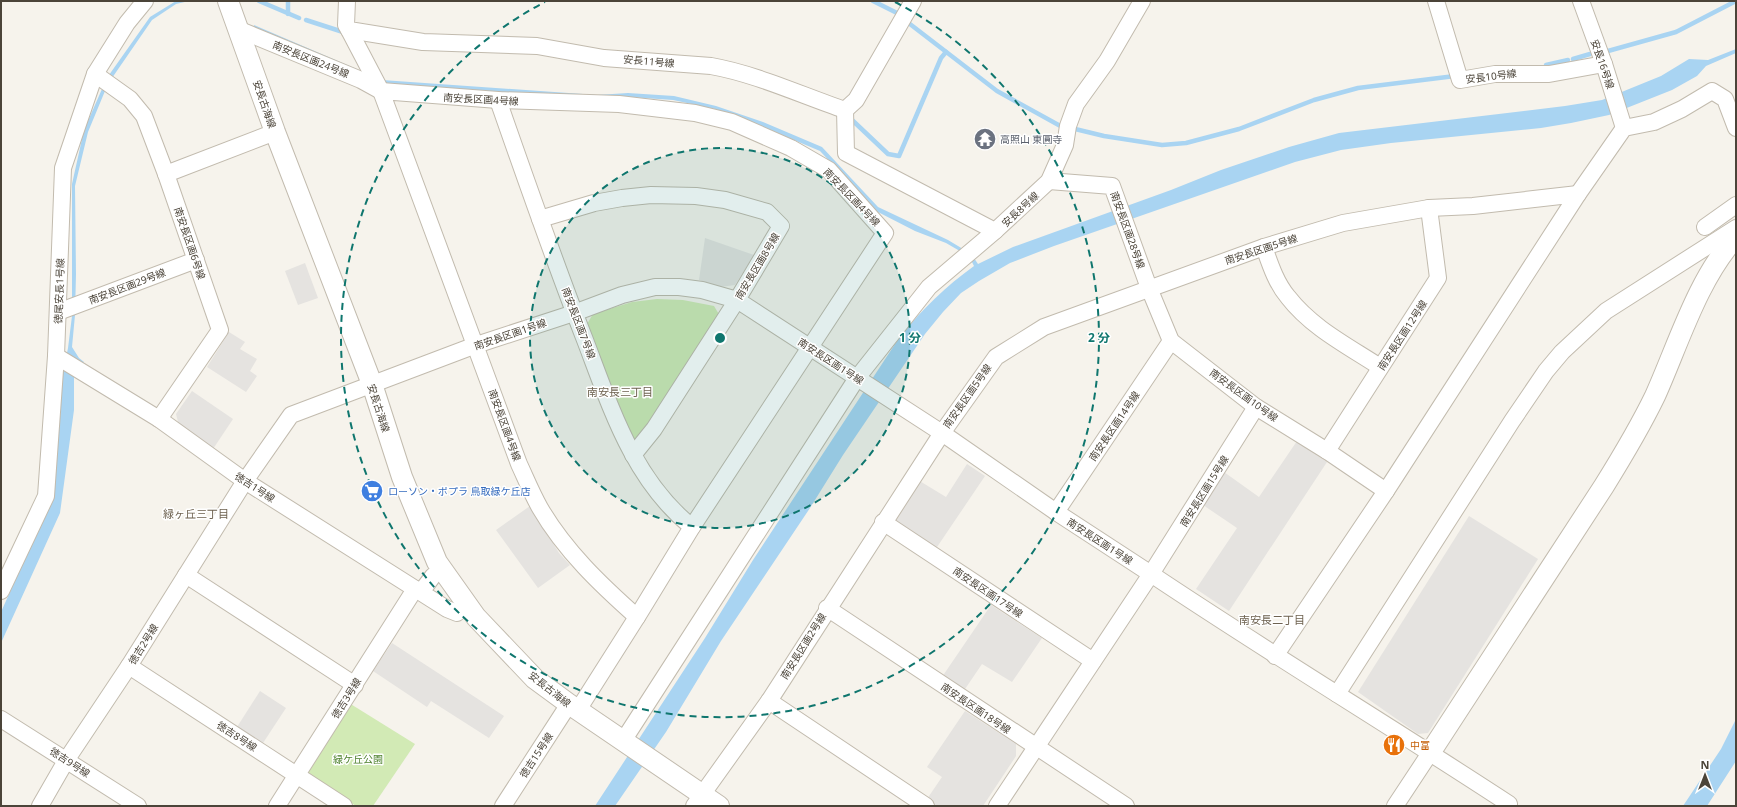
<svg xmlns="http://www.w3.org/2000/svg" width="1737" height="807" viewBox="0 0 1737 807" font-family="'Noto Sans','Noto Sans JP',sans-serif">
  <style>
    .green { fill: #d2eab5 }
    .parking { fill: #e5e3e0 }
    .water { fill: #a9d4f2 }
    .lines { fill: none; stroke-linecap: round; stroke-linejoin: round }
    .stream { stroke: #a9d4f2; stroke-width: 4.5 }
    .minor-casing { stroke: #c2bbae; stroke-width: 18 }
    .tertiary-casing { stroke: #c2bbae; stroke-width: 22 }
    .minor { stroke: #fff; stroke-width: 16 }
    .tertiary { stroke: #fff; stroke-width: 20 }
    .ring { fill: none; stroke: #0f766e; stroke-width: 2; stroke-dasharray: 7 5 }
    .labels { text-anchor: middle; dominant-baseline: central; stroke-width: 3; stroke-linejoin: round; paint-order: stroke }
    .street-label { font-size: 10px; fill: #4b4439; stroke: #fff }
    .worship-label { font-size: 10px; fill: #5b616d; stroke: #fff; text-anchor: start }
    .shop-label { font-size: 10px; fill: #366cbe; stroke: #fff; text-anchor: start }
    .food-label { font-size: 10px; fill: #c56008; stroke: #fff; text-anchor: start }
    .park-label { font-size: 10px; fill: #4a7f2a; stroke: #fff }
    .neighbourhood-label { font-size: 11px; fill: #6e6250; stroke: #fff }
    .centre { fill: #0f766e; stroke: #fff; stroke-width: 2 }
    .ring-label { font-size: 12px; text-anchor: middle; font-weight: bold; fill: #0f766e; stroke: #fff; stroke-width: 3; stroke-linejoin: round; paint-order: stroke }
  </style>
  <rect width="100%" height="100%" fill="#f6f3ec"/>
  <g class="green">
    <path d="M657,299L683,300L714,306L720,316L638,441H632L587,324L593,314L632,302Z"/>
    <path d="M349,703L415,744L373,806H356L309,776L307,766Z"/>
  </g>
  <g class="parking">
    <path d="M705,238L754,255L735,285L720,287L699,280Z"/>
    <path d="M305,263L318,298L298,305L285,271Z"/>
    <path d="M229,332L245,342L240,349L257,359L250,371L257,376L246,392L207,367Z"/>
    <path d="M192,391L233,419L213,449L179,426L176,414Z"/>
    <path d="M1297,441L1327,462L1229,611L1196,589L1237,528L1203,505L1224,472L1259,497Z"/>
    <path d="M967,464L985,476L935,550L897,526L895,514L918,480L946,497Z"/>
    <path d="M530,506L559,553L570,565L538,588L496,530Z"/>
    <path d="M1469,516L1538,559L1428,733L1418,734L1358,692Z"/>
    <path d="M991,605L1042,638L1012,682L982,664L963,692L942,677Z"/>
    <path d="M392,643L504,716L489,738L431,701L427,707L373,671Z"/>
    <path d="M260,691L286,708L263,743L237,727Z"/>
    <path d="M965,711L1016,744V756L983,806H937L927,799L942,777L927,767Z"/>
  </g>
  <g class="water">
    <path d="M176,1H189L176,4L152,20L112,78L109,75L150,17Z"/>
    <path d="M254,25L382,80L597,95L628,93L674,96L716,106L763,122L822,147L878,207L948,240L968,252L965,254L946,243L915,231L876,211L820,151L761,126L715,109L673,100L629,97L568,96L432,89L382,84L255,30Z"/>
    <path d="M1736,49V53L1706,66L1697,76L1672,90L1609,115L1571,123L1541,128L1391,143L1341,150L1295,162L1054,246L1010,263L979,281L961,293L943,312L925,334L843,455L810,508L721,641L666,732L615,806H595L705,638L753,560L901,335C923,309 946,286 974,266L971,260L974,258L978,264L1013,247L1171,190L1221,170L1289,147L1339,133L1565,106L1602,100L1661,76L1689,59L1708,60Z"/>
    <path d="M102,89L105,91L88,132L75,186L76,274L75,315L72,347L79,358L84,362L74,376V410L60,513L1,643V612L47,509L61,410V382L68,348L72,316V184L84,130Z"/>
    <path d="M1736,719V761L1707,806H1683L1721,749Z"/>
  </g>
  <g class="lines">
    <g class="stream">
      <path d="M259,1L299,18"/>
      <path d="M873,1L899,14"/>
      <path d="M288,14V1"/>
      <path d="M306,20L343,32"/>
      <path d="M906,21L997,91L1064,128"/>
      <path d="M1608,51L1676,32L1736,1"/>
      <path d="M1573,59L1590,54"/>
      <path d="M1546,65L1568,60"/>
      <path d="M851,119L888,154L899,156L941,58L946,52"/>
      <path d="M1071,128L1104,136L1162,145L1186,143L1239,129L1314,100L1358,88L1455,76"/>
    </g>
    <g class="minor-casing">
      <g id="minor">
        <path d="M347,1L346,25L349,30L423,42L537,46L604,58L711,66C756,74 801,95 845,110L856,100L913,1"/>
        <path d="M1436,1L1460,80L1495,74H1549L1604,64"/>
        <path d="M1581,1L1604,64L1624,128"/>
        <path d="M240,30L361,80L381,91"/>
        <path d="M349,30L381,91"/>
        <path d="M95,74L130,99L144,116L166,174L220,330L159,419"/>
        <path d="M381,91L498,100L619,104L695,113L732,122L791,148L829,170L885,233L692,527L637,617C601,585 565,551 540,508C532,494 526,479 519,464Z"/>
        <path d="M498,100C526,180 554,261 585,340C611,408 633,480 692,527"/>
        <path d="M845,110L846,153L995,231L1049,181L1065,145L1068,126L1076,104L1107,61L1142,1"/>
        <path d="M166,174L275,132"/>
        <path d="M1049,181L1112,186L1149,288L1171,341L1256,407L1327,451L1386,491"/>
        <path d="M1578,194L1624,128L1654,122L1682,109L1712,91L1725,99L1736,128"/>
        <path d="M540,219L594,203L622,198L651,195L696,196L725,200L767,212L781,226L737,300L654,429L633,455"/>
        <path d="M1705,227L1736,205"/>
        <path d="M1264,247C1270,264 1276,283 1288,297C1312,328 1348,346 1380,367"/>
        <path d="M58,312L196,260"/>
        <path d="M56,356L159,419L245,481L447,609L457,613"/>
        <path d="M1256,407L1151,574C1269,653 1390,726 1509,804L1508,806"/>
        <path d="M1327,451L1438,278L1429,208"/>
        <path d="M1056,512L1171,341"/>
        <path d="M883,522L1093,661"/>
        <path d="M186,575L355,685"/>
        <path d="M1,591L46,496L56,356L63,168L95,74L127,23L145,1"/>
        <path d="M421,592L433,576"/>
        <path d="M827,608L1126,806"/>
        <path d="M129,666L344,806"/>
        <path d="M1337,694L1512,421L1546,371L1562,352L1606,311L1736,228"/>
        <path d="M578,710L637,617"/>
        <path d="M1,719L138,806"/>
        <path d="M623,741L857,378L929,287L995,231"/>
        <path d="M40,806L67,759L129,666L245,481L291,415L476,345L574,313L622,295L655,287H679L702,290L737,300L942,433L1056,512L1151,574L997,806"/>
        <path d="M277,806L415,589"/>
        <path d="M503,806L569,704"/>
        <path d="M694,806L769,701"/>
        <path d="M926,806L769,701L942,433L996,357L1044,327L1264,247L1343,223L1429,208L1473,206L1578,194L1386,491L1275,656"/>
        <path d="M1395,806L1430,753"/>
      </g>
    </g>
    <g class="tertiary-casing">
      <g id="tertiary">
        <path d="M228,1L275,132L372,384L402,477L437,562L476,617L535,679L569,704L719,806"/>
        <path d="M1430,753L1604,486C1622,457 1640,427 1655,396C1678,345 1698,278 1736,237"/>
      </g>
    </g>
    <use href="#minor" class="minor"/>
    <use href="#tertiary" class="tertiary"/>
  </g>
  <circle cx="720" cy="338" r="190" fill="#0f766e" fill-opacity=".12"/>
  <g class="ring">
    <circle cx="720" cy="338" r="190"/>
    <path d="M895 2A379 379 0 1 1 545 2"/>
  </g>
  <defs>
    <g id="temple-disc" transform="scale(1.15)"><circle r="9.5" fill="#6b7280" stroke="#fff"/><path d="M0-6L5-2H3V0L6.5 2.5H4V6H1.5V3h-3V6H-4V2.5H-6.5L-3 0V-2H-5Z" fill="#fff"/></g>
    <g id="supermarket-disc" transform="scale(1.15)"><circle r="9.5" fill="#3f7fe0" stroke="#fff"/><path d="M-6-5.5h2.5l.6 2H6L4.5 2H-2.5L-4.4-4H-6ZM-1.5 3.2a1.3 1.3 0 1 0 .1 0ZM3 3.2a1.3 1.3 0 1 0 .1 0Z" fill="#fff"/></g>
    <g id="restaurant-disc" transform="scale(1.15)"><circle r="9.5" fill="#e8710a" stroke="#fff"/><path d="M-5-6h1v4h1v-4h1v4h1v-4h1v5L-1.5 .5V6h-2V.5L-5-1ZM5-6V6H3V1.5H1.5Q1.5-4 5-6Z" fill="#fff"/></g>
  </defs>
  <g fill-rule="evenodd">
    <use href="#temple-disc" x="985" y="139"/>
    <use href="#supermarket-disc" x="372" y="491"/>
    <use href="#restaurant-disc" x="1394" y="745"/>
  </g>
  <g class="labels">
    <g class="street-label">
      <text transform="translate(311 59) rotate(22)">南安長区画24号線</text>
      <text transform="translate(649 61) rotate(5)">安長11号線</text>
      <text transform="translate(1603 64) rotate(71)">安長16号線</text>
      <text transform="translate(1491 76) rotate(-7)">安長10号線</text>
      <text transform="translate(481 99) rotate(3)">南安長区画4号線</text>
      <text transform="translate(265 104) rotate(71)">安長古海線</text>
      <text transform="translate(852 197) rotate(46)">南安長区画4号線</text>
      <text transform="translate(1020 209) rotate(-43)">安長8号線</text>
      <text transform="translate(1128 230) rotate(70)">南安長区画28号線</text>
      <text transform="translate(190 243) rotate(71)">南安長区画6号線</text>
      <text transform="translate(1261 249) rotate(-18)">南安長区画5号線</text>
      <text transform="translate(757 266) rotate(-59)">南安長区画8号線</text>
      <text transform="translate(127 286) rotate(-21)">南安長区画29号線</text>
      <text transform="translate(59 291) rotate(-88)">徳尾安長1号線</text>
      <text transform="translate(579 323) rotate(69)">南安長区画7号線</text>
      <text transform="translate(510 334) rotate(-19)">南安長区画1号線</text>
      <text transform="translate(1402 335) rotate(-57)">南安長区画12号線</text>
      <text transform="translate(831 361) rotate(33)">南安長区画1号線</text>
      <text transform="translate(1244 395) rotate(36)">南安長区画10号線</text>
      <text transform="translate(967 396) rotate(-55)">南安長区画5号線</text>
      <text transform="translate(379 408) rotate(72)">安長古海線</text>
      <text transform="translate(505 425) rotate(70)">南安長区画4号線</text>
      <text transform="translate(1114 426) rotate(-56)">南安長区画14号線</text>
      <text transform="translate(255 487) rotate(33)">徳吉1号線</text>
      <text transform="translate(1204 491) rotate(-58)">南安長区画15号線</text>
      <text transform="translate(1100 541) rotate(33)">南安長区画1号線</text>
      <text transform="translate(988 592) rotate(34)">南安長区画17号線</text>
      <text transform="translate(143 644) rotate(-58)">徳吉2号線</text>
      <text transform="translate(803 646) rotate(-58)">南安長区画2号線</text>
      <text transform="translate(550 689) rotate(38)">安長古海線</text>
      <text transform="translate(346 698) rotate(-58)">徳吉3号線</text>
      <text transform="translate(976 708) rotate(34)">南安長区画18号線</text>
      <text transform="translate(237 736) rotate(33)">徳吉8号線</text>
      <text transform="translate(536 755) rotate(-57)">徳吉15号線</text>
      <text transform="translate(70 762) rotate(33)">徳吉9号線</text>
    </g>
    <g class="worship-label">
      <text x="1000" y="139">高照山 東圓寺</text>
    </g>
    <g class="shop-label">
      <text x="388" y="491">ローソン・ポプラ 鳥取緑ケ丘店</text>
    </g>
    <g class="food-label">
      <text x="1410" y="745">中富</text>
    </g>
    <g class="park-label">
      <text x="358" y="759">緑ケ丘公園</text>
    </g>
    <g class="neighbourhood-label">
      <text x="620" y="391">南安長三丁目</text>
      <text x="196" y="513">緑ヶ丘三丁目</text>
      <text x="1272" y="619">南安長二丁目</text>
    </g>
  </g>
  <circle cx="720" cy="338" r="6" class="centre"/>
  <g class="ring-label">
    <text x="910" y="342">1 分</text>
    <text x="1099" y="342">2 分</text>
  </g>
  <rect width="1737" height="807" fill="none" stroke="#4b4439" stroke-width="4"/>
  <g transform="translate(1705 775)" stroke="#ffffff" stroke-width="3" paint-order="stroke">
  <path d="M0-3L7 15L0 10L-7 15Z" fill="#4b4439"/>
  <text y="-6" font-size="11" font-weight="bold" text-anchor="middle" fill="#4b4439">N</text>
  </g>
</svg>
